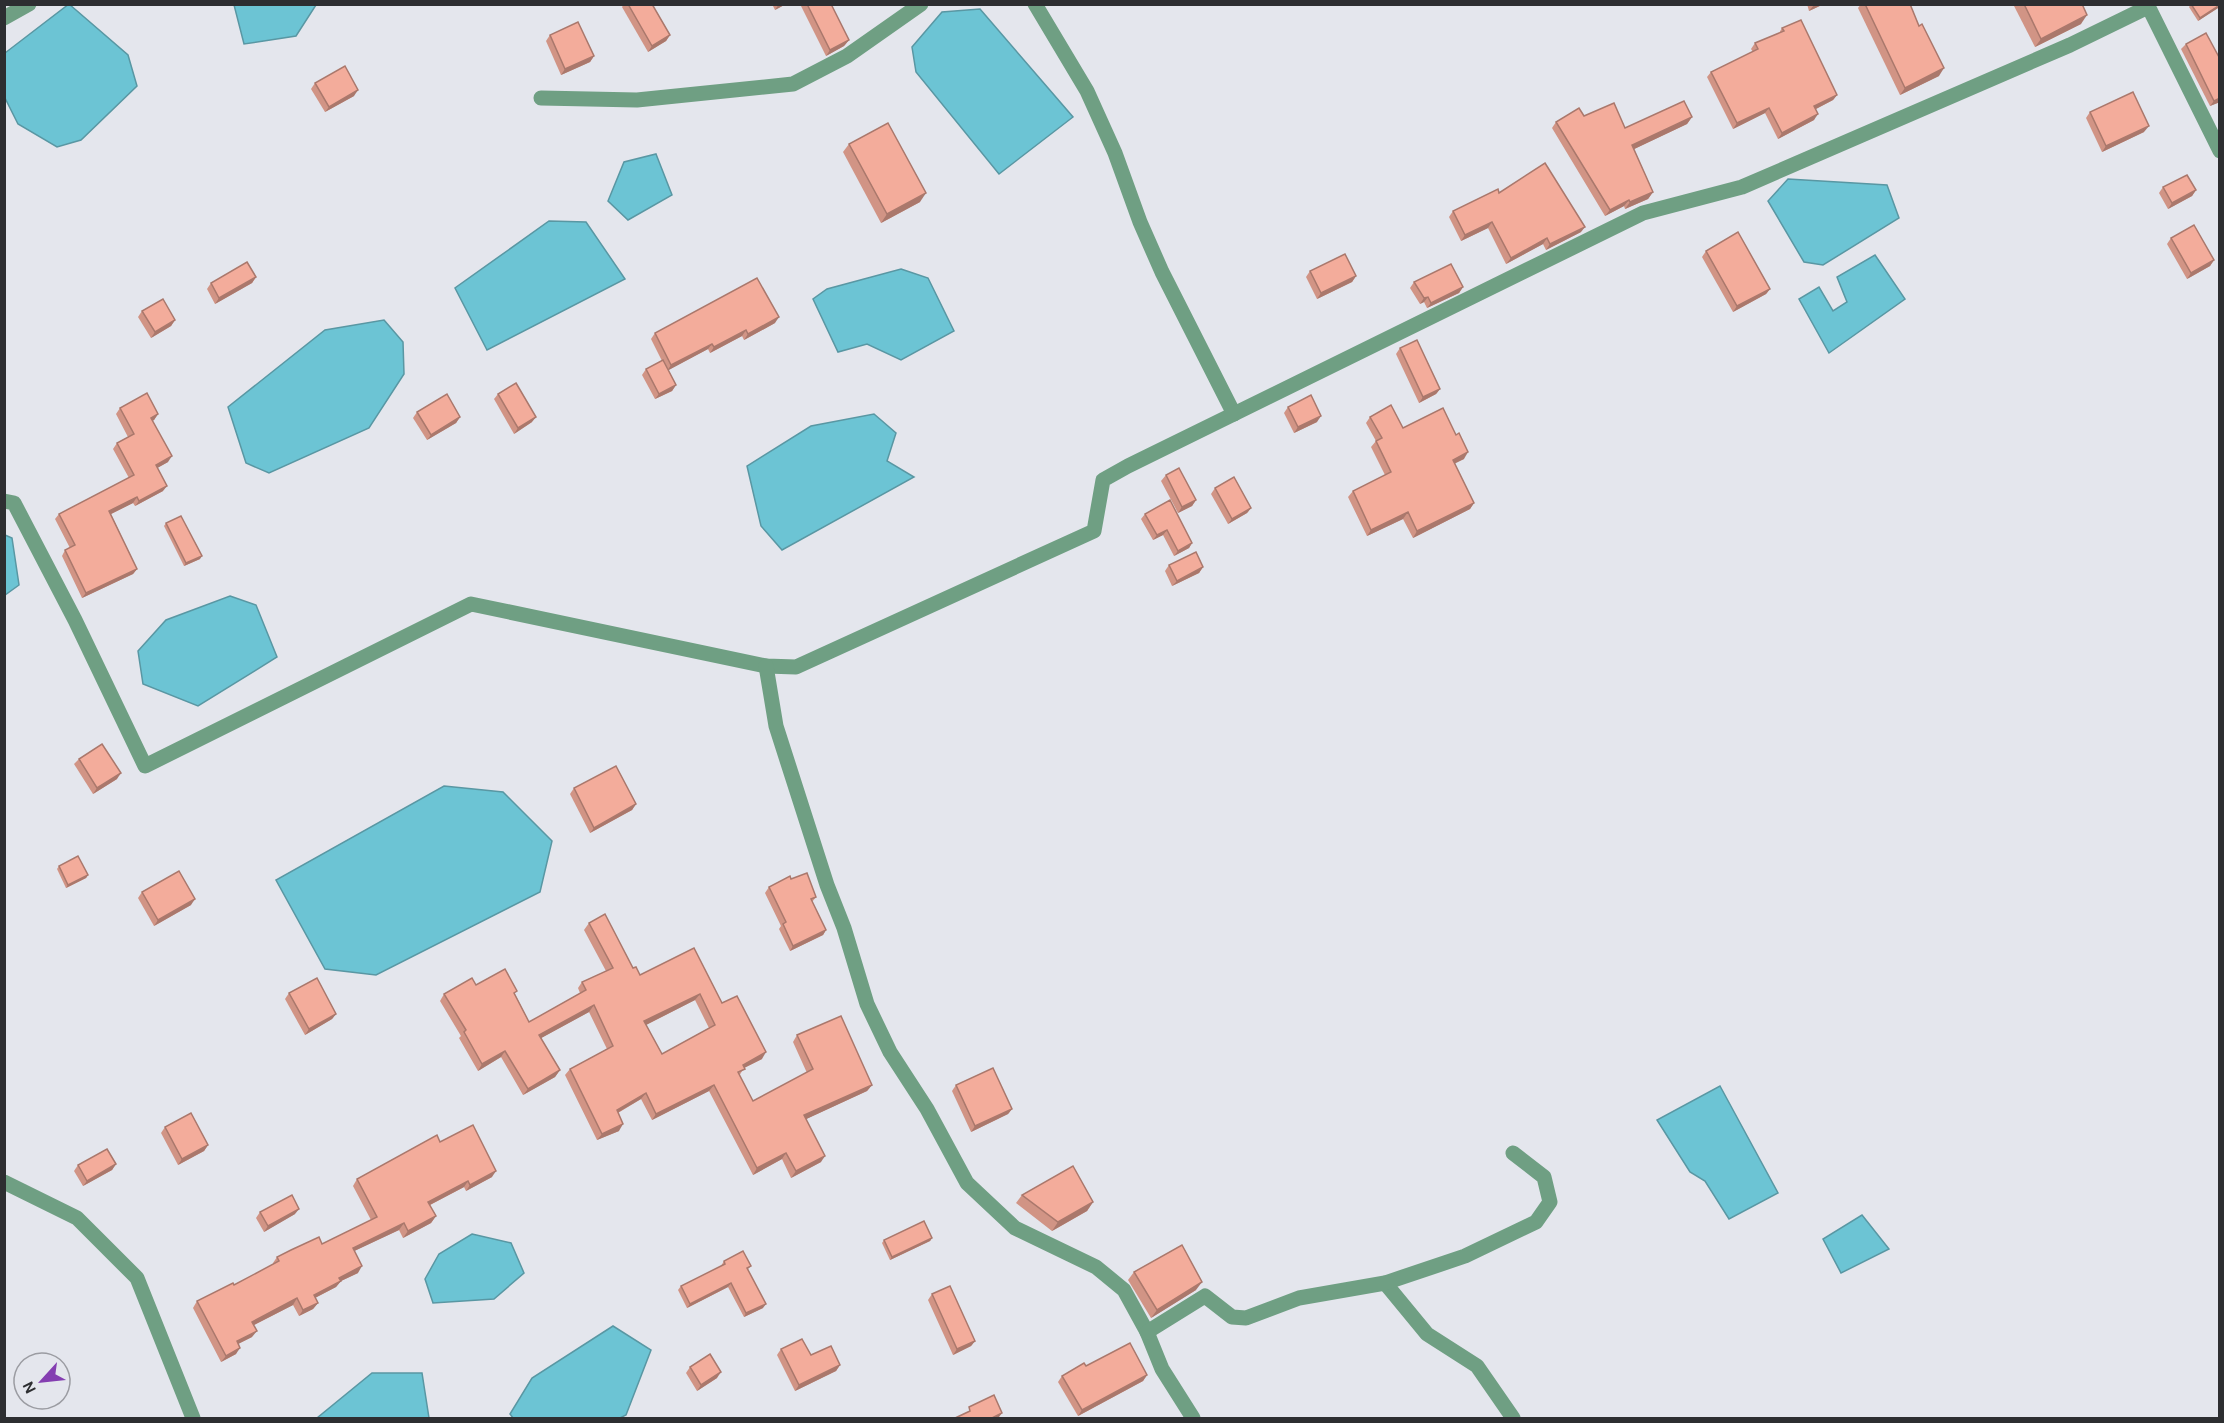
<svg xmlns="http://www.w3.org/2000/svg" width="2224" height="1423" viewBox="0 0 2224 1423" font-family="Karla,sans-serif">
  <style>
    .water { fill: #6cc4d4; stroke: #5997a3; stroke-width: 1.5 }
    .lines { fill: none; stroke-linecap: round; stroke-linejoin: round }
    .street { stroke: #6f9f83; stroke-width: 15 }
    .wall { fill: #d19485; fill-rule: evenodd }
    .shaded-wall { fill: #aa786c }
    .building { fill: #f3ac9b; stroke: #aa786c; stroke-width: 1.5; fill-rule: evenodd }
  </style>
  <rect width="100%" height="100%" fill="#e4e6ed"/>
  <g class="water">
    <path d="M69,4L128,55L137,86L81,140L57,147L18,124L5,98V53Z"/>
    <path d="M234,5V4L316,5L296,36L244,44Z"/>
    <path d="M980,9L1073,117L999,174L916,72L912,47L942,12Z"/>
    <path d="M656,154L672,195L628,220L608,201L624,162Z"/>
    <path d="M1788,179L1887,185L1899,218L1823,265L1804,262L1768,201Z"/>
    <path d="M549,221L586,222L625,279L487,350L455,288Z"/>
    <path d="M1875,255L1905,299L1829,353L1799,299L1819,287L1833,311L1847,302L1837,277Z"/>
    <path d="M901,269L928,278L954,331L901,360L867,344L838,352L813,299L827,289Z"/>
    <path d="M384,320L403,342L404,374L369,428L269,473L246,463L228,407L325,330Z"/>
    <path d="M874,414L896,433L887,461L914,477L782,550L761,526L747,466L811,426Z"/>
    <path d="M5,535L12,538L19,585L5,595Z"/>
    <path d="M230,596L256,605L277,657L198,706L143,684L138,651L166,620Z"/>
    <path d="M444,786L503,792L552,841L540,892L376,975L325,969L276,880Z"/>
    <path d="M1720,1086L1778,1193L1729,1219L1705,1181L1690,1172L1657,1120Z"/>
    <path d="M1862,1215L1889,1249L1841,1273L1823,1239Z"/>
    <path d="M472,1234L511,1243L524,1273L494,1299L433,1303L425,1279L439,1254Z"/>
    <path d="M613,1326L651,1350L626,1415L620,1418H513L510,1414L532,1378Z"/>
    <path d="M372,1373H422L429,1418H317Z"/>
  </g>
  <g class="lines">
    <g class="street">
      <path d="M1035,4L1087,91L1115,153L1140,222L1162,272L1234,414"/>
      <path d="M2147,4L2220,151"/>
      <path d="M4,18L29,4"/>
      <path d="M541,98L637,100L793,84L847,56L921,4"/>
      <path d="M4,501L14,503L75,620L145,766L471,604L766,666L796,667L1094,531L1103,480L1128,466L1643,213L1742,187L2070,45L2148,7"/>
      <path d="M766,666L776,726L827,885L844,928L867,1004L890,1052L927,1109L967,1183L1015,1228L1096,1267L1124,1290L1147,1332L1162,1369L1193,1418"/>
      <path d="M4,1182L77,1218L137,1278L193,1418"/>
      <path d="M1385,1283L1427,1334L1477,1366L1513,1418"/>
      <path d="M1147,1332L1205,1296L1232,1317L1246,1318L1299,1298L1385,1283L1465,1256L1536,1222L1550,1202L1544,1177L1513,1153"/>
    </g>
  </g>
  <g class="wall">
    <path d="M624,4H652L670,35L666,41L648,52L622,7Z"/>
    <path d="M772,4H786L775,10Z"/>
    <path d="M800,4H831L849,40L844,46L826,56Z"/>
    <path d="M1807,4H1824L1809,11Z"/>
    <path d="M1861,4H1910L1939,76L1900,95L1858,8Z"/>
    <path d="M2013,4H2082L2081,24L2035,47Z"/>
    <path d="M2191,4H2220L2218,8L2198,21L2189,7Z"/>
    <path d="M1782,28L1837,95L1833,100L1816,109L1814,120L1778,139L1765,113L1733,129L1707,77L1711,72L1753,52L1751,49L1755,43L1779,33Z"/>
    <path d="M550,35L594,56L590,62L561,75L546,41Z"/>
    <path d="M2186,44L2220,59V102L2210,106L2181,49Z"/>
    <path d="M315,83L354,96L325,112L311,89Z"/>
    <path d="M2090,112L2144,132L2102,152L2086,118Z"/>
    <path d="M1584,116L1625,128L1692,117L1687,124L1634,149L1653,192L1648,199L1625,209L1624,206L1605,216L1552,128L1556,122Z"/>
    <path d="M849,144L920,202L881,223L843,152Z"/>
    <path d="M2163,187L2196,190L2192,196L2168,209L2159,193Z"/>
    <path d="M1499,193L1581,232L1546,250L1543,244L1506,264L1488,228L1461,241L1449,217L1453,211Z"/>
    <path d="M2171,238L2214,260L2210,266L2187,279L2167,244Z"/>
    <path d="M1706,251L1770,289L1766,294L1733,312L1702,257Z"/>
    <path d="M1310,271L1356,276L1352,282L1317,299L1306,277Z"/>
    <path d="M256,277L252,283L215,304L207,289L211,283Z"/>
    <path d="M1414,282L1463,287L1459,293L1427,308L1424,302L1420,304L1410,288Z"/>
    <path d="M142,311L175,320L171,326L151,338L138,317Z"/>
    <path d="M775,323L744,340L742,336L710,353L708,349L668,370L676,385L672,391L655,399L642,375L646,369L662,361L651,339L655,333Z"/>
    <path d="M1400,348L1440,389L1436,394L1419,403L1396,354Z"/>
    <path d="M498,394L532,422L514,434L494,399Z"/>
    <path d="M1288,407L1317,422L1294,433L1284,413Z"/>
    <path d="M120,408L158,414L154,420L152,421L168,462L157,468L163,491L135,506L133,503L111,514L137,569L133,574L82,598L62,556L65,550L70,548L55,519L59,514L129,478L113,449L117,443L128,437L116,414Z"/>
    <path d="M417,412L460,417L456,423L427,440L413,418Z"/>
    <path d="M1370,417L1403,428L1464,459L1454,463L1474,503L1470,509L1413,538L1403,519L1367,536L1348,497L1353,491L1385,475L1371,447L1376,441L1366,423Z"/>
    <path d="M1166,475L1196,500L1192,506L1178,513L1161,481Z"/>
    <path d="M1215,488L1251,508L1247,513L1228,524L1211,494Z"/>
    <path d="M1145,514L1192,543L1189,548L1174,556L1163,535L1153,540L1141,519Z"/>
    <path d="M166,523L200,559L184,566L164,526Z"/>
    <path d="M1169,565L1203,567L1199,573L1172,586L1165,571Z"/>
    <path d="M79,759L117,779L93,794L74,764Z"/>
    <path d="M574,788L636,804L632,810L590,833L570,794Z"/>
    <path d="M59,866L88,875L86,878L66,888L57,869Z"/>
    <path d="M791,879L816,897L812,902L826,930L823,935L790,951L779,929L781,926L765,893L769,887Z"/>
    <path d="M142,892L191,905L154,926L138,898Z"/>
    <path d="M589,923L640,975L694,948L722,1003L762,1059L744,1068L739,1076L753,1101L807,1073L793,1042L797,1035L872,1085L867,1091L806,1119L821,1162L791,1178L782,1159L753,1175L709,1091L652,1120L641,1099L618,1113L619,1131L597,1140L565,1075L570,1069L607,1049L589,1012L541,1038L560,1070L555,1077L523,1095L501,1057L478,1071L459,1038L461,1036L440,1001L444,994L476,985L515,994L529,1022L580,993L578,988L582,982L606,971L584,930ZM695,1000L709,1028L662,1054L646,1025Z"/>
    <path d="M289,993L336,1014L332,1019L305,1035L285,999Z"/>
    <path d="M956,1085L1012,1109L1008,1114L971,1132L952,1091Z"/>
    <path d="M165,1127L208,1145L204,1151L178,1165L161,1133Z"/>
    <path d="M116,1164L112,1170L83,1186L74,1171L78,1165Z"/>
    <path d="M492,1177L466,1191L464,1187L430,1205L436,1216L431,1223L403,1238L399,1230L354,1251L358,1273L341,1281L336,1287L315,1298L318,1303L313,1309L299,1316L293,1305L254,1325L252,1337L238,1344L236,1354L221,1362L193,1308L197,1301L234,1285L273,1265V1263L277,1257L322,1244L371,1220L353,1186L357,1179Z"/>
    <path d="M1022,1195L1093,1202L1087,1211L1052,1231L1016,1203Z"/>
    <path d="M260,1212L295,1214L264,1232L256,1218Z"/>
    <path d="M932,1238L930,1241L890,1260L882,1243L884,1240Z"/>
    <path d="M724,1261L751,1266L748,1269L763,1308L744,1317L728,1287L687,1308L678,1290L681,1286L721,1266Z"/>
    <path d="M1134,1272L1196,1290L1151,1318L1128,1280Z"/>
    <path d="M932,1294L975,1341L971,1346L953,1355L928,1300Z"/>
    <path d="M781,1349L811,1355L840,1365L836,1371L795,1391L777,1355Z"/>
    <path d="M1086,1366L1147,1375L1143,1381L1078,1416L1058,1382L1062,1376Z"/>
    <path d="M690,1367L717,1378L697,1391L686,1373Z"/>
  </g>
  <g class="shaded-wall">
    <path d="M779,4H786L775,10Z"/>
    <path d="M1815,4H1824L1809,11L1814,5Z"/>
    <path d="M2220,5L2218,8L2198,21L2200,18Z"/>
    <path d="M2087,15L2081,24L2035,47L2041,39Z"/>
    <path d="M670,35L666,41L648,52L652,46Z"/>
    <path d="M849,40L844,46L826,56L830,50Z"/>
    <path d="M594,56L590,62L561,75L565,69Z"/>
    <path d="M1944,68L1939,76L1900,95L1905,88Z"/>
    <path d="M358,90L354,96L325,112L329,107Z"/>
    <path d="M1837,95L1833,100L1810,112L1814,106Z"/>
    <path d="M2220,98V102L2210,106L2214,101Z"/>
    <path d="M1769,108L1765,113L1733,129L1737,123Z"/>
    <path d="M1818,114L1814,120L1778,139L1782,133Z"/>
    <path d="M1692,117L1687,124L1628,152L1632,145Z"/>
    <path d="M2149,126L2144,132L2102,152L2106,146Z"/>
    <path d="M2196,190L2192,196L2168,209L2172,203Z"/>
    <path d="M1653,192L1648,199L1625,209L1630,202Z"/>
    <path d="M926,193L920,202L881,223L887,214Z"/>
    <path d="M1629,200L1624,206L1605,216L1610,210Z"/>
    <path d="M1492,222L1488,228L1461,241L1465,235Z"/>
    <path d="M1585,227L1581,232L1546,250L1550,244Z"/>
    <path d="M1547,238L1543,244L1506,264L1511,258Z"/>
    <path d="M2214,260L2210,266L2187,279L2191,273Z"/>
    <path d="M1356,276L1352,282L1317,299L1321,293Z"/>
    <path d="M256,277L252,283L215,304L219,298Z"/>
    <path d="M1463,287L1459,293L1427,308L1431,303Z"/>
    <path d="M1770,289L1766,294L1733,312L1737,306Z"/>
    <path d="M1428,297L1424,302L1420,304L1424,298Z"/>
    <path d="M779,317L775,323L744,340L748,334Z"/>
    <path d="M175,320L171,326L151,338L155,332Z"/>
    <path d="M746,330L742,336L710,353L714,347Z"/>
    <path d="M712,344L708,349L667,371L671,365Z"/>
    <path d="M676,385L672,391L655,399L659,394Z"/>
    <path d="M1440,389L1436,394L1419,403L1423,397Z"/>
    <path d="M158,414L154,420L147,424L151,418Z"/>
    <path d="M1321,416L1317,422L1294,433L1298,427Z"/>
    <path d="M460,417L456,423L427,440L431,435Z"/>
    <path d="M536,417L532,422L514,434L518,428Z"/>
    <path d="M1468,452L1464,459L1448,467L1453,460Z"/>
    <path d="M172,456L168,462L152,471L156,465Z"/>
    <path d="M167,486L163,491L135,506L139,501Z"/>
    <path d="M137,497L133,503L105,517L109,511Z"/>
    <path d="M1196,500L1192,506L1178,513L1182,507Z"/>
    <path d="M1474,503L1470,509L1413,538L1417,531Z"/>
    <path d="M1251,508L1247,513L1228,524L1232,519Z"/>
    <path d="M1408,512L1403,519L1367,536L1371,530Z"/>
    <path d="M1167,530L1163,535L1153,540L1157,535Z"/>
    <path d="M1192,543L1189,548L1174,556L1178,551Z"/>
    <path d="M202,556L200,559L184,566L186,563Z"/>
    <path d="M1203,567L1199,573L1172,586L1177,581Z"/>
    <path d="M137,569L133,574L82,598L86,593Z"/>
    <path d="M121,773L117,779L93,794L97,788Z"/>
    <path d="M636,804L632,810L590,833L594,828Z"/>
    <path d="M88,875L86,878L66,888L68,885Z"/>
    <path d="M195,899L191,905L154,926L158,920Z"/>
    <path d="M826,930L823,935L790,951L793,946Z"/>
    <path d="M700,994L695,1000L640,1028L644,1021Z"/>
    <path d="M594,1005L589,1012L534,1042L539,1035Z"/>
    <path d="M336,1014L332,1019L305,1035L309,1029Z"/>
    <path d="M505,1051L501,1057L478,1071L482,1064Z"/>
    <path d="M766,1052L762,1059L738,1071L743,1065Z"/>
    <path d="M560,1070L555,1077L523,1095L528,1089Z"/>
    <path d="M714,1085L709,1091L652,1120L656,1114Z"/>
    <path d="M872,1085L867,1091L800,1122L804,1115Z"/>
    <path d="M646,1093L641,1099L612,1116L617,1110Z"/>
    <path d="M1012,1109L1008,1114L971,1132L975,1126Z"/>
    <path d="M623,1124L619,1131L597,1140L602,1134Z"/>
    <path d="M208,1145L204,1151L178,1165L182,1159Z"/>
    <path d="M786,1153L782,1159L753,1175L757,1168Z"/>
    <path d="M825,1156L821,1162L791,1178L796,1171Z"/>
    <path d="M116,1164L112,1170L83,1186L87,1181Z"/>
    <path d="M496,1171L492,1177L466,1191L470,1185Z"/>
    <path d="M468,1181L464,1187L424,1208L428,1202Z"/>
    <path d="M1093,1202L1087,1211L1052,1231L1058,1222Z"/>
    <path d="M299,1209L295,1214L264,1232L268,1226Z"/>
    <path d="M436,1216L431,1223L403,1238L408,1231Z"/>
    <path d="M404,1223L399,1230L348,1254L353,1248Z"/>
    <path d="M932,1238L930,1241L890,1260L892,1257Z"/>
    <path d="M362,1266L358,1273L341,1281L336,1287L309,1301L314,1295L339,1278Z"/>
    <path d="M1202,1282L1196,1290L1151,1318L1157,1310Z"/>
    <path d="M731,1283L728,1287L687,1308L690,1304Z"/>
    <path d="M297,1298L293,1305L248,1328L252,1322Z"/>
    <path d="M318,1303L313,1309L299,1316L303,1310Z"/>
    <path d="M766,1304L763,1308L744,1317L746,1313Z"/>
    <path d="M257,1331L252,1337L232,1347L237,1341Z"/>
    <path d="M975,1341L971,1346L953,1355L957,1349Z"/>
    <path d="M240,1348L236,1354L221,1362L226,1356Z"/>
    <path d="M840,1365L836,1371L795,1391L799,1385Z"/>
    <path d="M721,1372L717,1378L697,1391L701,1385Z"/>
    <path d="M1147,1375L1143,1381L1078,1416L1082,1410Z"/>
    <path d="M1002,1413L999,1417L997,1419H990Z"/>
  </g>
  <g class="building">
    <path d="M628,4H652L670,35L652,46Z"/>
    <path d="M807,4H831L849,40L830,50Z"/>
    <path d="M1865,4H1910L1919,26L1922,24L1944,68L1905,88Z"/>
    <path d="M2024,4H2082L2087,15L2041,39Z"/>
    <path d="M2191,4H2220V5L2200,18Z"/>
    <path d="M1801,20L1837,95L1814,106L1818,114L1782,133L1769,108L1737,123L1711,72L1758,49L1755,43L1784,31L1782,28Z"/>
    <path d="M578,22L594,56L565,69L550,35Z"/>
    <path d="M2206,33L2220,59V98L2214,101L2186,44Z"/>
    <path d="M345,66L358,90L329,107L315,83Z"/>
    <path d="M2133,92L2149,126L2106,146L2090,112Z"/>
    <path d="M1684,101L1692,117L1632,145L1653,192L1630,202L1629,200L1610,210L1556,122L1579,108L1584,116L1614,103L1625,128Z"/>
    <path d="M888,123L926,193L887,214L849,144Z"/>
    <path d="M1545,163L1585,227L1550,244L1547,238L1511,258L1492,222L1465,235L1453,211L1498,189L1499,193Z"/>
    <path d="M2187,175L2196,190L2172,203L2163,187Z"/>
    <path d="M2194,225L2214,260L2191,273L2171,238Z"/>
    <path d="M1738,232L1770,289L1737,306L1706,251Z"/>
    <path d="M1345,254L1356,276L1321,293L1310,271Z"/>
    <path d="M247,262L256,277L219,298L211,283Z"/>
    <path d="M1451,264L1463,287L1431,303L1428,297L1424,298L1414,282Z"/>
    <path d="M757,278L779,317L748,334L746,330L714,347L712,344L671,365L655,333Z"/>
    <path d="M163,299L175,320L155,332L142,311Z"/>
    <path d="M1417,340L1440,389L1423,397L1400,348Z"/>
    <path d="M663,360L676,385L659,394L646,369Z"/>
    <path d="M516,383L536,417L518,428L498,394Z"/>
    <path d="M147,393L158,414L151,418L172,456L156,465L167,486L139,501L137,497L109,511L137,569L86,593L65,550L75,545L59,514L134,475L117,443L134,434L120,408Z"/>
    <path d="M447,394L460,417L431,435L417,412Z"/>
    <path d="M1311,395L1321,416L1298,427L1288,407Z"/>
    <path d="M1391,405L1403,428L1443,408L1456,435L1459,433L1468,452L1453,460L1474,503L1417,531L1408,512L1371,530L1353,491L1391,472L1376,441L1382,438L1370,417Z"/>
    <path d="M1179,468L1196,500L1182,507L1166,475Z"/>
    <path d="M1234,477L1251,508L1232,519L1215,488Z"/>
    <path d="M1170,500L1192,543L1178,551L1167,530L1157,535L1145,514Z"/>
    <path d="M181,516L202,556L186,563L166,523Z"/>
    <path d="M1196,552L1203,567L1177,581L1169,565Z"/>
    <path d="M102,744L121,773L97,788L79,759Z"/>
    <path d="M616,766L636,804L594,828L574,788Z"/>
    <path d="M78,856L88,875L68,885L59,866Z"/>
    <path d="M179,871L195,899L158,920L142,892Z"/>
    <path d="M807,873L816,897L811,899L826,930L793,946L783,924L786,922L769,887L790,876L791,879Z"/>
    <path d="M605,914L633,968L636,967L640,975L694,948L722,1003L737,996L766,1052L743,1065L745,1069L738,1072L753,1101L813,1069L797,1035L841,1016L872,1085L804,1115L825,1156L796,1171L786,1153L757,1168L714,1085L656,1114L646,1093L617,1110L623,1124L602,1134L570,1069L613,1046L594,1005L539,1035L560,1070L528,1089L505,1051L482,1064L464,1032L466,1030L444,994L472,978L476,985L505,969L517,991L514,993L529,1022L586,990L582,982L613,968L589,923ZM700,994L715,1025L662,1054L644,1021Z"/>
    <path d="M317,978L336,1014L309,1029L289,993Z"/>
    <path d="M993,1068L1012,1109L975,1126L956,1085Z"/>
    <path d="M191,1113L208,1145L182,1159L165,1127Z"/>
    <path d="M473,1125L496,1171L470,1185L468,1181L428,1202L436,1216L408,1231L404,1223L353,1248L362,1266L339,1278L341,1281L314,1295L318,1303L303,1310L297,1298L252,1322L257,1331L237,1341L240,1348L226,1356L197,1301L233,1283L234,1285L279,1261L277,1257L291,1250L319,1237L322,1244L377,1217L357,1179L437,1135L440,1142Z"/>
    <path d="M107,1149L116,1164L87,1181L78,1165Z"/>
    <path d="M1073,1166L1093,1202L1058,1222L1022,1195Z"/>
    <path d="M292,1195L299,1209L268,1226L260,1212Z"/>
    <path d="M924,1221L932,1238L892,1257L884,1240Z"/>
    <path d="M1182,1245L1202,1282L1157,1310L1134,1272Z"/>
    <path d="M743,1251L751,1266L747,1268L766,1304L746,1313L731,1283L690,1304L681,1286L725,1264L724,1261Z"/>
    <path d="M950,1286L975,1341L957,1349L932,1294Z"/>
    <path d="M802,1339L811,1355L831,1346L840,1365L799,1385L781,1349Z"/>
    <path d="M1130,1343L1147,1375L1082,1410L1062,1376L1084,1363L1086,1366Z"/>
    <path d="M710,1354L721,1372L701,1385L690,1367Z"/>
    <path d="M994,1395L1002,1413L990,1419H953L970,1411L969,1407Z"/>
  </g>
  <rect width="2224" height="1423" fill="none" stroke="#2d2e31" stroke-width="12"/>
  <g transform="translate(42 1381) rotate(243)"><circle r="28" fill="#e4e6ed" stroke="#9b9ca2" stroke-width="1.5"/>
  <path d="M0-4.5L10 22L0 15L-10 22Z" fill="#843eb1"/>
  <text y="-9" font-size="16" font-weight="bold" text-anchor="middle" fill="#2d2e31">N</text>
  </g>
</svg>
